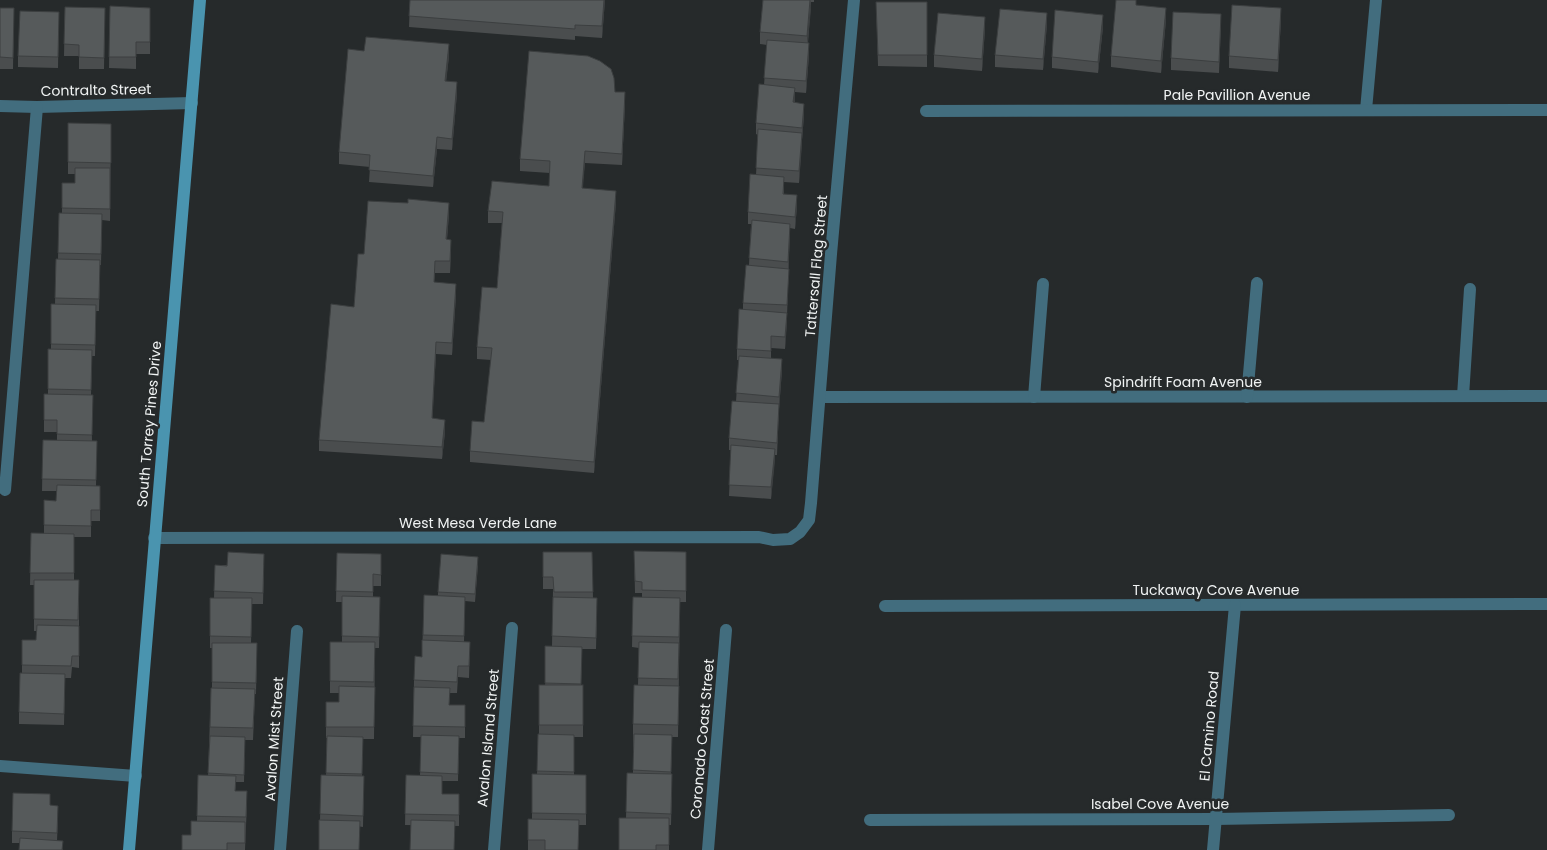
<svg xmlns="http://www.w3.org/2000/svg" width="1547" height="850" viewBox="0 0 1547 850" font-family="Poppins,sans-serif">
  <style>
    .lines { fill: none; stroke-linecap: round; stroke-linejoin: round }
    .street { stroke: #426d7e; stroke-width: 12 }
    .secondary { stroke: #4a94af; stroke-width: 12 }
    .wall { fill: #4a4d4e }
    .shaded-wall { fill: #3c3f40 }
    .building { fill: #565a5b; stroke: #3c3f40 }
    .labels { text-anchor: middle; dominant-baseline: central; stroke-width: 5; stroke-linejoin: round; paint-order: stroke }
    .street-label { font-size: 14px; fill: #f0f3f3; stroke: #262a2b }
  </style>
  <rect width="100%" height="100%" fill="#262a2b"/>
  <g class="lines">
    <g class="street">
      <path d="M0,106L37,107L192,103"/>
      <path d="M1366,110L1376,0"/>
      <path d="M926,111L1547,110"/>
      <path d="M1463,396L1470,289"/>
      <path d="M820,397L1547,396"/>
      <path d="M1034,397L1043,284"/>
      <path d="M1247,397L1257,283"/>
      <path d="M5,490L37,107"/>
      <path d="M154,538L759,537L773,540L790,539L800,532L809,520L811,503L831,254L854,0"/>
      <path d="M885,606L1547,604"/>
      <path d="M0,766L136,776"/>
      <path d="M870,820L1216,819L1449,815"/>
      <path d="M280,850L297,631"/>
      <path d="M494,850L512,628"/>
      <path d="M708,850L726,630"/>
      <path d="M1213,850L1235,605"/>
    </g>
    <path class="secondary" d="M129,850L200,0"/>
  </g>
  <g class="wall">
    <path d="M410,0H605L602,38L575,36V40L409,27Z"/>
    <path d="M763,0H814V2H811L808,43L809,55L806,93L795,92V102L804,115L802,140V139L799,183L784,182V194L797,206L795,229L790,228L787,317L785,349L771,348V358L782,370L779,409L777,455H775L771,499L729,496L731,450H729V438L736,401L739,360H737V349L743,310V303L749,265L751,224H748V212L756,175L758,135L756,134V123L764,85L767,45L760,44V32Z"/>
    <path d="M876,2H927V67L878,66Z"/>
    <path d="M110,6L150,8V54H136V69L109,68Z"/>
    <path d="M65,7L105,8L104,69H79V56H64Z"/>
    <path d="M0,8H14L13,69H0Z"/>
    <path d="M59,12L58,68L18,67V56Z"/>
    <path d="M1166,20L1161,73L1111,67V56Z"/>
    <path d="M1281,20L1278,72L1229,68V56Z"/>
    <path d="M1047,24L1043,70L995,67V55Z"/>
    <path d="M1221,25L1219,73L1171,70V58Z"/>
    <path d="M1103,27L1098,73L1052,68V57Z"/>
    <path d="M985,29L982,71L934,67V55Z"/>
    <path d="M364,51L449,56L446,81L457,93L452,150L437,149L433,187L369,182L370,167L339,164V152Z"/>
    <path d="M615,92L625,104L622,165L585,163L582,188L616,202L594,473L470,462V451L484,422L491,360L477,359V347L497,288L502,223H488V211L549,186L550,173L520,171V159Z"/>
    <path d="M68,123L111,124L110,221L102,220L101,265H100L99,311H96L95,356H92L91,395L92,441H97L96,486H100V521H91V537H74V580H79V668L72,667L71,678H65L64,725L19,724V712L22,673V640H36V631H34V585H30L31,533L44,534V500L56,501L57,491H42L43,440H57V432H44V394H48V349H51V304H55L56,259H58L59,213H62V183H75V174H68Z"/>
    <path d="M449,214L447,239L451,251L450,273H435L434,282L456,295L452,355L436,354L432,418L445,432L442,459L319,451V440L354,307L364,254Z"/>
    <path d="M634,551L686,552V602H680L678,737H672L671,774L672,786L671,825H669V850H619L626,818L627,773H633V724L638,685L639,648L632,647L633,597H642V593H635Z"/>
    <path d="M543,552H592L593,598L597,610L596,649H582L581,685H583V737H574V775H586V825H579L578,850H528V819H532V774H537L539,734V685H545L552,646L553,589H543Z"/>
    <path d="M337,553L381,554V586H373V597H380L379,648H375L374,739H363L362,776H364L363,827L320,820L321,775H326L327,738H326V702H339V693H330V642H342V602H336Z"/>
    <path d="M215,565H264L263,604H252L251,643H257L256,694H255L253,740H245L244,782H236L235,791L247,803L245,850H182L191,835L197,821L198,775L208,776L211,688H212V648H210V598H214Z"/>
    <path d="M478,565L475,602L465,601L464,642H470L469,678L458,677L457,693H450L449,705H465V738H459L458,781H442V794H459V826L405,825L406,775H420L421,737H413L414,680L422,657L424,595L438,596V592Z"/>
    <path d="M50,805L58,817L57,841L63,850L20,843H12V831Z"/>
  </g>
  <g class="shaded-wall">
    <path d="M604,0H605L602,38V26Z"/>
    <path d="M811,0V10L807,48V36Z"/>
    <path d="M1166,8V20L1161,73V61Z"/>
    <path d="M1281,8V20L1278,72V60Z"/>
    <path d="M1047,13V24L1043,70V59Z"/>
    <path d="M1103,15V27L1098,73V62Z"/>
    <path d="M985,17V29L982,71V59Z"/>
    <path d="M809,43V55L806,93V81Z"/>
    <path d="M449,44V56L445,93V81Z"/>
    <path d="M457,82V93L452,150V139Z"/>
    <path d="M795,88V100L793,113V102Z"/>
    <path d="M625,92V104L622,165V154Z"/>
    <path d="M804,104V115L802,140V128Z"/>
    <path d="M802,133V145L799,183V171Z"/>
    <path d="M437,137V149L433,187V176Z"/>
    <path d="M585,151V163L582,200V188Z"/>
    <path d="M616,191V202L594,473V462Z"/>
    <path d="M797,195V206L795,229V217Z"/>
    <path d="M449,203V214L446,251V239Z"/>
    <path d="M790,224V235L788,274V262Z"/>
    <path d="M451,240V251L450,273V261Z"/>
    <path d="M456,284V295L452,355V343Z"/>
    <path d="M787,313V325L785,349V337Z"/>
    <path d="M436,342V354L432,430V418Z"/>
    <path d="M782,359V370L779,409V397Z"/>
    <path d="M445,420V432L442,459V447Z"/>
    <path d="M775,449V461L771,499V487Z"/>
  </g>
  <g class="building">
    <path d="M410,0H604L602,26L575,25V29L409,16Z"/>
    <path d="M763,0H810L807,36L760,32Z"/>
    <path d="M1116,0H1136V5L1166,8L1161,61L1111,56Z"/>
    <path d="M876,2H927V55H878Z"/>
    <path d="M1232,5L1281,8L1278,60L1229,56Z"/>
    <path d="M110,6L150,8V42H136V57H109Z"/>
    <path d="M65,7L105,8L104,58L79,57V45L64,44Z"/>
    <path d="M0,8H14L13,58L0,57Z"/>
    <path d="M1000,9L1047,13L1043,59L995,55Z"/>
    <path d="M1055,10L1103,15L1098,62L1052,57Z"/>
    <path d="M20,11L59,12L58,57L18,56Z"/>
    <path d="M1173,12L1221,14L1219,62L1171,58Z"/>
    <path d="M938,13L985,17L982,59L934,55Z"/>
    <path d="M366,37L449,44L445,81L457,82L452,139L437,137L433,176L369,170L370,155L339,152L348,49L364,51Z"/>
    <path d="M767,40L809,43L806,81L764,78Z"/>
    <path d="M529,51L588,56L600,61L611,69L614,78L615,92H625L622,154L585,151L582,188L616,191L594,462L470,451L472,421L484,422L492,348L477,347L482,287L497,288L503,212L488,211L492,181L549,186L550,161L520,159Z"/>
    <path d="M759,84L795,88L793,102L804,104L802,128L756,123Z"/>
    <path d="M68,123L111,124V163L68,162Z"/>
    <path d="M758,129L802,133L799,171L756,168Z"/>
    <path d="M75,168H110V209L62,208V183H75Z"/>
    <path d="M750,174L784,177L783,194L797,195L795,217L748,212Z"/>
    <path d="M408,199L449,203L446,239L451,240L450,261H435L434,282L456,284L452,343L436,342L432,418L445,420L442,447L319,440L331,304L354,307L358,254H364L368,201L408,203Z"/>
    <path d="M59,213L102,214L101,254L58,253Z"/>
    <path d="M752,220L790,224L788,262L749,258Z"/>
    <path d="M56,259L100,260L99,299L55,298Z"/>
    <path d="M746,265L789,269L787,305L743,303Z"/>
    <path d="M51,304L96,305L95,345L51,344Z"/>
    <path d="M739,309L787,313L785,337L771,336V351L737,349Z"/>
    <path d="M48,349L92,350L91,390L48,389Z"/>
    <path d="M739,356L782,359L779,397L736,393Z"/>
    <path d="M44,394L93,395L92,435L57,434V420H44Z"/>
    <path d="M732,401L779,404L777,443L729,438Z"/>
    <path d="M43,440L97,441L96,480L42,479Z"/>
    <path d="M731,445L775,449L771,487L729,485Z"/>
    <path d="M57,485L100,486V510H91V526L44,525V500L56,501Z"/>
    <path d="M31,533L74,534V573H30Z"/>
    <path d="M634,551L686,552V591L642,590V582L635,581Z"/>
    <path d="M228,552L264,554L263,593L214,591L215,565L227,566Z"/>
    <path d="M543,552H592L593,592H554L553,577H543Z"/>
    <path d="M337,553L381,554V575L373,574V592L336,591Z"/>
    <path d="M441,554L478,557L475,594L438,592Z"/>
    <path d="M34,580H79L78,620L34,619Z"/>
    <path d="M424,595L465,597L464,636L423,635Z"/>
    <path d="M342,596L380,597L379,637L342,636Z"/>
    <path d="M553,597L597,598L596,638L552,636Z"/>
    <path d="M633,597L680,598L679,637L632,636Z"/>
    <path d="M210,598H252L251,637L210,636Z"/>
    <path d="M37,625L79,626V656H72L71,666L22,665V640H36Z"/>
    <path d="M422,640L470,642L469,666H458L457,682L414,680L415,656L422,657Z"/>
    <path d="M330,642H375L374,682L330,681Z"/>
    <path d="M639,642L679,643L678,679L638,678Z"/>
    <path d="M212,643H257L256,683L212,682Z"/>
    <path d="M545,646L582,647L581,684L545,683Z"/>
    <path d="M20,673L65,674L64,714L19,712Z"/>
    <rect x="539" y="685" width="44" height="40"/>
    <path d="M634,685L679,686L678,725L633,724Z"/>
    <path d="M339,686L375,687L374,727H326V702H339Z"/>
    <path d="M414,687L450,688L449,705H465V727L413,726Z"/>
    <path d="M211,688L255,689L253,728L210,727Z"/>
    <path d="M538,734L574,735V772L537,771Z"/>
    <path d="M634,734L672,735L671,772L633,770Z"/>
    <path d="M421,735L459,736L458,774L420,772Z"/>
    <path d="M210,736L245,737L244,775L208,773Z"/>
    <path d="M327,736L363,737L362,774L326,773Z"/>
    <path d="M627,773L672,774L671,814L626,812Z"/>
    <path d="M532,774L586,775V814L532,813Z"/>
    <path d="M198,775L236,776L235,791H247L246,817L197,816Z"/>
    <path d="M321,775L364,776L363,816L320,814Z"/>
    <path d="M406,775L442,776V794H459V815L405,814Z"/>
    <path d="M13,793L50,794V805L58,806L57,833L12,831Z"/>
    <path d="M619,818H669V845H656V850H619Z"/>
    <path d="M528,819L579,820L578,850H545V840H528Z"/>
    <path d="M319,820L360,821L359,850H319Z"/>
    <path d="M411,820L455,821L454,850H410Z"/>
    <path d="M191,821L245,822V843H227V850H182V835H191Z"/>
    <path d="M20,838L63,841L62,850H19Z"/>
  </g>
  <g class="labels">
    <g class="street-label">
      <text transform="translate(96 90) rotate(-1)">Contralto Street</text>
      <text x="1237" y="95">Pale Pavillion Avenue</text>
      <text transform="translate(816 266) rotate(-85)">Tattersall Flag Street</text>
      <text x="1183" y="382">Spindrift Foam Avenue</text>
      <text transform="translate(149 424) rotate(-85)">South Torrey Pines Drive</text>
      <text x="478" y="523">West Mesa Verde Lane</text>
      <text x="1216" y="590">Tuckaway Cove Avenue</text>
      <text transform="translate(1209 726) rotate(-85)">El Camino Road</text>
      <text transform="translate(488 738) rotate(-85)">Avalon Island Street</text>
      <text transform="translate(274 739) rotate(-86)">Avalon Mist Street</text>
      <text transform="translate(702 739) rotate(-85)">Coronado Coast Street</text>
      <text x="1160" y="804">Isabel Cove Avenue</text>
    </g>
  </g>
</svg>
